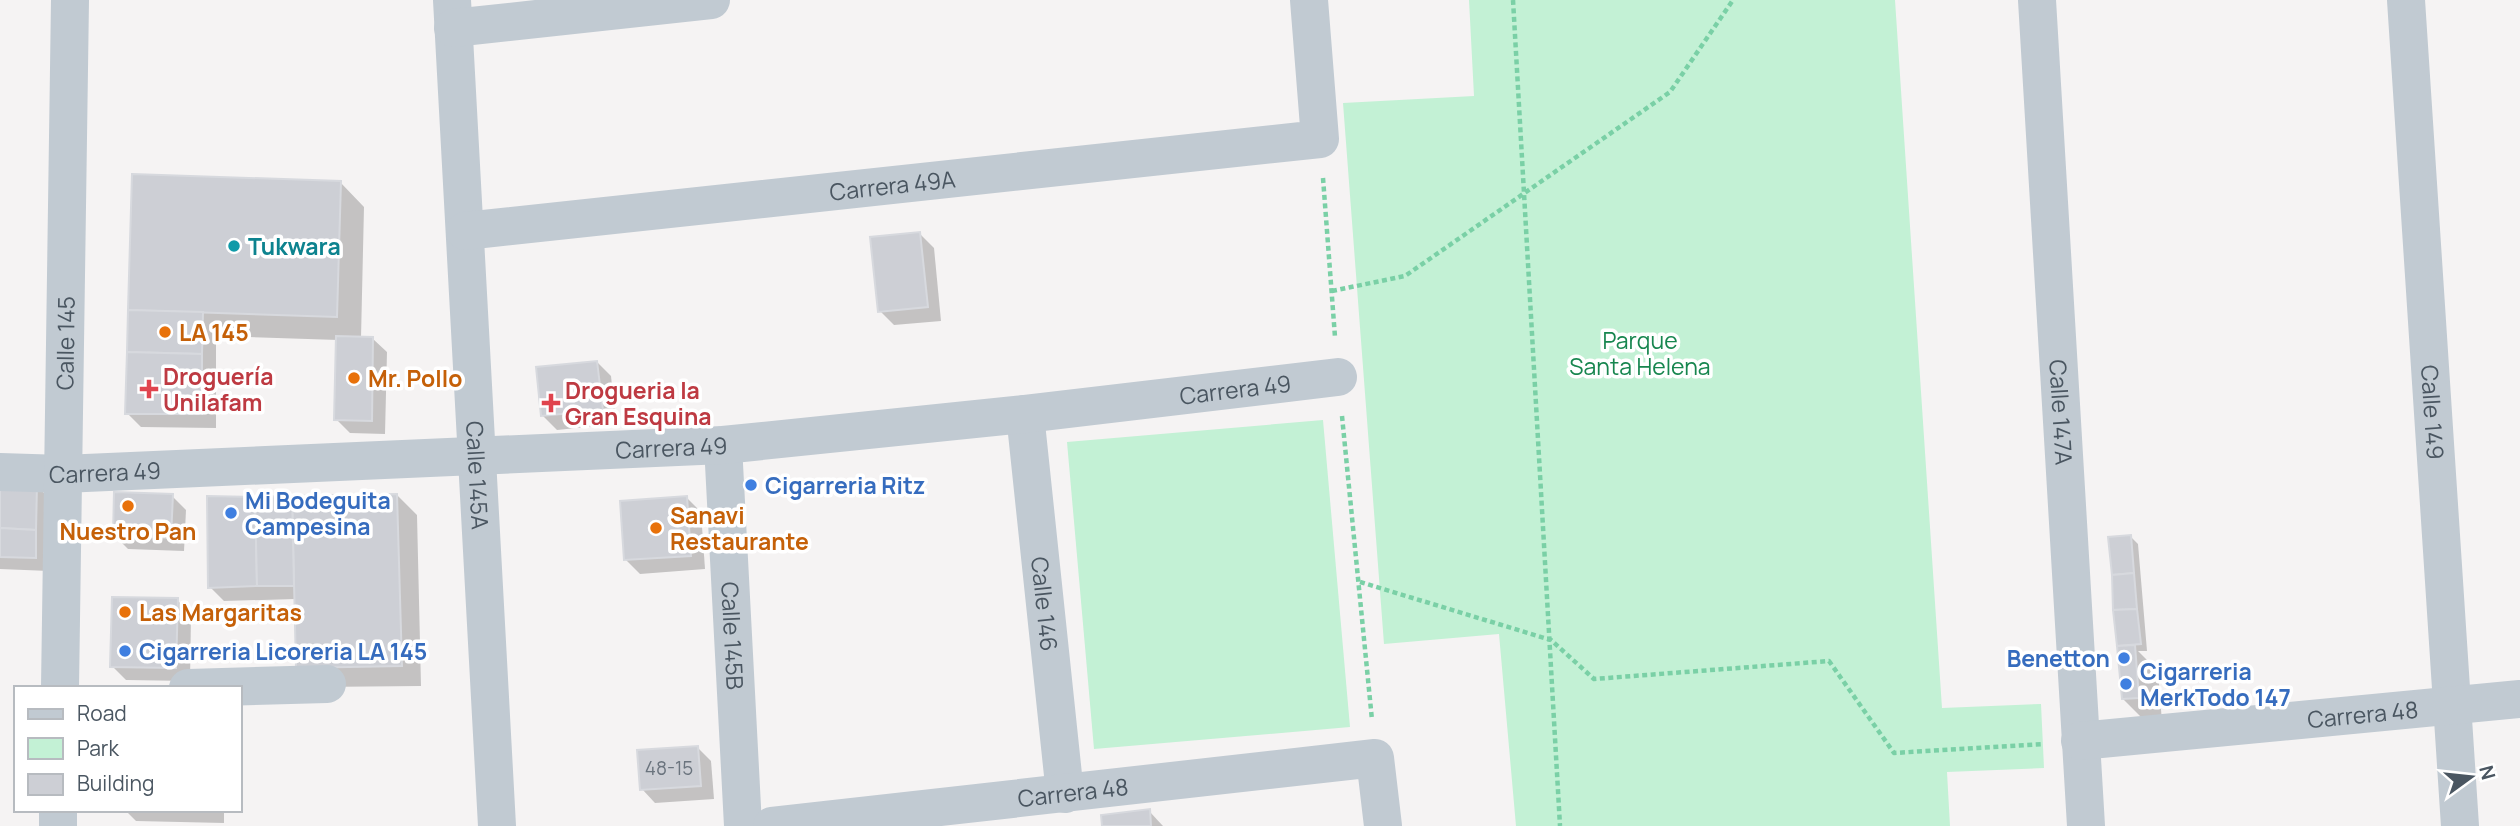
<svg xmlns="http://www.w3.org/2000/svg" width="2520" height="826" viewBox="0 0 2520 826" font-family="Manrope,sans-serif">
  <style>
    .green { fill: #c3f1d5 }
    .shadow { fill: #0003 }
    .building { fill: #cdcfd5; stroke: #d7d9de; stroke-width: 2 }
    .lines { fill: none; stroke-linecap: round; stroke-linejoin: round }
    .path { stroke: #7ad0a6; stroke-width: 4.5; stroke-dasharray: 5 3.5; stroke-linecap: butt }
    .street { stroke: #c1cad2; stroke-width: 38 }
    .culture-dot { fill: #0f9aa8; stroke: #fff; stroke-width: 2.5 }
    .food-dot { fill: #e8710a; stroke: #fff; stroke-width: 2.5 }
    .health-dot { fill: #e0444e; stroke: #fff; stroke-width: 2.5 }
    .shop-dot { fill: #3f7fe0; stroke: #fff; stroke-width: 2.5 }
    .labels { text-anchor: middle; dominant-baseline: central; stroke-width: 7; stroke-linejoin: round; paint-order: stroke }
    .number-label { font-size: 19px; fill: #6b747e }
    .street-label { font-size: 23px; fill: #4a5661; stroke: #fff }
    .culture-label { font-size: 23px; font-weight: bold; fill: #0d838f; stroke: #fff; text-anchor: start }
    .food-label { font-size: 23px; font-weight: bold; fill: #c56008; stroke: #fff; text-anchor: start }
    .park-label { font-size: 23px; fill: #17864f; stroke: #fff }
    .health-label { font-size: 23px; font-weight: bold; fill: #be3a42; stroke: #fff; text-anchor: start }
    .shop-label { font-size: 23px; font-weight: bold; fill: #366cbe; stroke: #fff; text-anchor: start }
  </style>
  <rect width="100%" height="100%" fill="#f5f3f3"/>
  <g class="green">
    <path d="M1469,0H1895L1942,708L2041,704L2044,768L1947,772L1950,826H1516L1499,634L1384,644L1343,103L1474,96Z"/>
    <path d="M1323,420L1350,727L1094,749L1067,442Z"/>
  </g>
  <g class="shadow">
    <path d="M133,176L340,182L364,207L361,338L373,339L387,352L385,434L350,433L336,419L338,340L216,336V428L141,427L127,413Z"/>
    <path d="M920,234L934,248L941,321L894,325L880,311Z"/>
    <path d="M597,362L611,376L616,424L557,430L543,416Z"/>
    <path d="M0,485L37,486L51,500L49,571L0,569Z"/>
    <path d="M397,495L417,515L421,686L317,687L296,599L224,601L210,587L292,497Z"/>
    <path d="M172,496L186,510L184,551L128,549L114,535Z"/>
    <path d="M687,498L701,512L705,569L640,574L626,560Z"/>
    <path d="M2131,537L2138,544L2147,651H2138L2158,671L2162,722L2147,723L2123,699L2121,648L2119,646Z"/>
    <path d="M177,600L191,614L190,681L126,680L112,666Z"/>
    <path d="M697,747L711,761L714,799L655,803L642,789Z"/>
    <path d="M125,810H224V823L136,821Z"/>
    <path d="M1149,811L1163,826H1104Z"/>
  </g>
  <g class="building">
    <path d="M132,174L341,181L337,317L128,310Z"/>
    <path d="M920,232L928,307L878,312L870,237Z"/>
    <path d="M128,310L203,312L202,354L127,352Z"/>
    <path d="M336,336L373,337L372,421L334,420Z"/>
    <path d="M127,352L202,354V414H125Z"/>
    <path d="M597,361L603,410L541,416L536,367Z"/>
    <path d="M0,483L37,484L36,530L0,528Z"/>
    <path d="M114,492L173,494L171,538L113,535Z"/>
    <path d="M397,494L402,666L296,668L292,496Z"/>
    <path d="M207,496L255,497L257,586L208,588Z"/>
    <path d="M292,496L294,586H257L255,497Z"/>
    <path d="M687,496L691,556L624,560L620,501Z"/>
    <path d="M0,528L36,530V558L0,557Z"/>
    <path d="M2131,535L2134,573L2112,575L2108,537Z"/>
    <path d="M2134,573L2137,609L2113,610L2112,575Z"/>
    <path d="M112,597L178,598L176,668L110,667Z"/>
    <path d="M2137,609L2141,644L2117,646L2113,610Z"/>
    <path d="M2135,645L2139,698L2122,699L2117,646Z"/>
    <path d="M698,746L701,786L640,790L637,750Z"/>
    <path d="M1150,809L1151,826H1102L1101,815Z"/>
  </g>
  <g class="lines">
    <g class="path">
      <path d="M1513,0L1560,826"/>
      <path d="M1323,178L1335,337"/>
      <path d="M1332,291L1405,276L1670,92L1733,0"/>
      <path d="M1342,416L1372,720"/>
      <path d="M1360,582L1551,640L1594,679L1829,661L1894,753L2043,744"/>
    </g>
    <g class="street">
      <path id="s1" d="M452,0L497,826"/>
      <path id="s2" d="M2037,0L2086,826"/>
      <path id="s3" d="M2406,0L2460,826"/>
      <path d="M453,28L711,0"/>
      <path id="s4" d="M465,231L1320,139L1309,0"/>
      <path id="s5" d="M1025,414L1065,794"/>
      <path id="s6" d="M723,445L743,826"/>
      <path id="s7" d="M0,472L63,474L723,445L1025,414L1338,377"/>
      <path id="s8" d="M60,688L70,0"/>
      <path d="M188,688L327,684"/>
      <path id="s9" d="M2080,741L2520,699"/>
      <path d="M58,826V810"/>
      <path id="s10" d="M772,826L1375,758L1383,826"/>
    </g>
  </g>
  <circle class="culture-dot" cx="234" cy="246" r="7"/>
  <g class="food-dot">
    <circle cx="165" cy="332" r="7"/>
    <circle cx="354" cy="378" r="7"/>
    <circle cx="128" cy="506" r="7"/>
    <circle cx="656" cy="528" r="7"/>
    <circle cx="125" cy="612" r="7"/>
  </g>
  <g class="health-dot">
    <path d="M145.5 378.5h7v7h7v7h-7v7h-7v-7h-7v-7h7z"/>
    <path d="M547.5 392.5h7v7h7v7h-7v7h-7v-7h-7v-7h7z"/>
  </g>
  <g class="shop-dot">
    <circle cx="751" cy="485" r="7"/>
    <circle cx="231" cy="513" r="7"/>
    <circle cx="125" cy="651" r="7"/>
    <circle cx="2124" cy="658" r="7"/>
    <circle cx="2126" cy="684" r="7"/>
  </g>
  <g class="labels">
    <g class="number-label">
      <text x="669" y="768">48-15</text>
    </g>
    <g class="street-label">
      <text stroke="none"><textPath href="#s4" startOffset="430">Carrera 49A</textPath></text>
      <text stroke="none"><textPath href="#s8" startOffset="345">Calle 145</textPath></text>
      <text stroke="none"><textPath href="#s7" startOffset="1239">Carrera 49</textPath></text>
      <text stroke="none"><textPath href="#s2" startOffset="413">Calle 147A</textPath></text>
      <text stroke="none"><textPath href="#s3" startOffset="413">Calle 149</textPath></text>
      <text stroke="none"><textPath href="#s7" startOffset="672">Carrera 49</textPath></text>
      <text stroke="none"><textPath href="#s7" startOffset="105">Carrera 49</textPath></text>
      <text stroke="none"><textPath href="#s1" startOffset="476">Calle 145A</textPath></text>
      <text stroke="none"><textPath href="#s5" startOffset="191">Calle 146</textPath></text>
      <text stroke="none"><textPath href="#s6" startOffset="191">Calle 145B</textPath></text>
      <text stroke="none"><textPath href="#s9" startOffset="284">Carrera 48</textPath></text>
      <text stroke="none"><textPath href="#s10" startOffset="303">Carrera 48</textPath></text>
    </g>
    <g class="culture-label">
      <text x="248" y="246">Tukwara</text>
    </g>
    <g class="food-label">
      <text x="179" y="332">LA 145</text>
      <text x="368" y="378">Mr. Pollo</text>
      <text x="670" y="515">Sanavi<tspan x="670" dy="26">Restaurante</tspan></text>
      <text x="128" y="531" text-anchor="middle">Nuestro Pan</text>
      <text x="139" y="612">Las Margaritas</text>
    </g>
    <g class="park-label">
      <text x="1640" y="340">Parque<tspan x="1640" dy="26">Santa Helena</tspan></text>
    </g>
    <g class="health-label">
      <text x="163" y="376">Droguería<tspan x="163" dy="26">Unilafam</tspan></text>
      <text x="565" y="390">Drogueria la<tspan x="565" dy="26">Gran Esquina</tspan></text>
    </g>
    <g class="shop-label">
      <text x="765" y="485">Cigarreria Ritz</text>
      <text x="245" y="500">Mi Bodeguita<tspan x="245" dy="26">Campesina</tspan></text>
      <text x="139" y="651">Cigarreria Licoreria LA 145</text>
      <text x="2110" y="658" text-anchor="end">Benetton</text>
      <text x="2140" y="671">Cigarreria<tspan x="2140" dy="26">MerkTodo 147</tspan></text>
    </g>
  </g>
  <rect x="14" y="686" width="228" height="126" fill="#ffffff" stroke="#b7bbc0" stroke-width="2"/>
  <rect x="28" y="709" width="35" height="10" fill="#c1cad2" stroke="#b7bbc0" stroke-width="2"/>
  <text x="77" y="721" font-size="21" fill="#4a5661">Road</text>
  <rect x="28" y="738" width="35" height="21" fill="#c3f1d5" stroke="#b7bbc0" stroke-width="2"/>
  <text x="77" y="756" font-size="21" fill="#4a5661">Park</text>
  <rect x="28" y="774" width="35" height="21" fill="#cdcfd5" stroke="#b7bbc0" stroke-width="2"/>
  <text x="77" y="791" font-size="21" fill="#4a5661">Building</text>
  <g transform="translate(2471 777) rotate(75)" stroke="#ffffff" stroke-width="5" paint-order="stroke">
  <path d="M0-5L12 26L0 18L-12 26Z" fill="#4a5661"/>
  <text y="-10" font-size="19" font-weight="bold" text-anchor="middle" fill="#4a5661">N</text>
  </g>
</svg>
